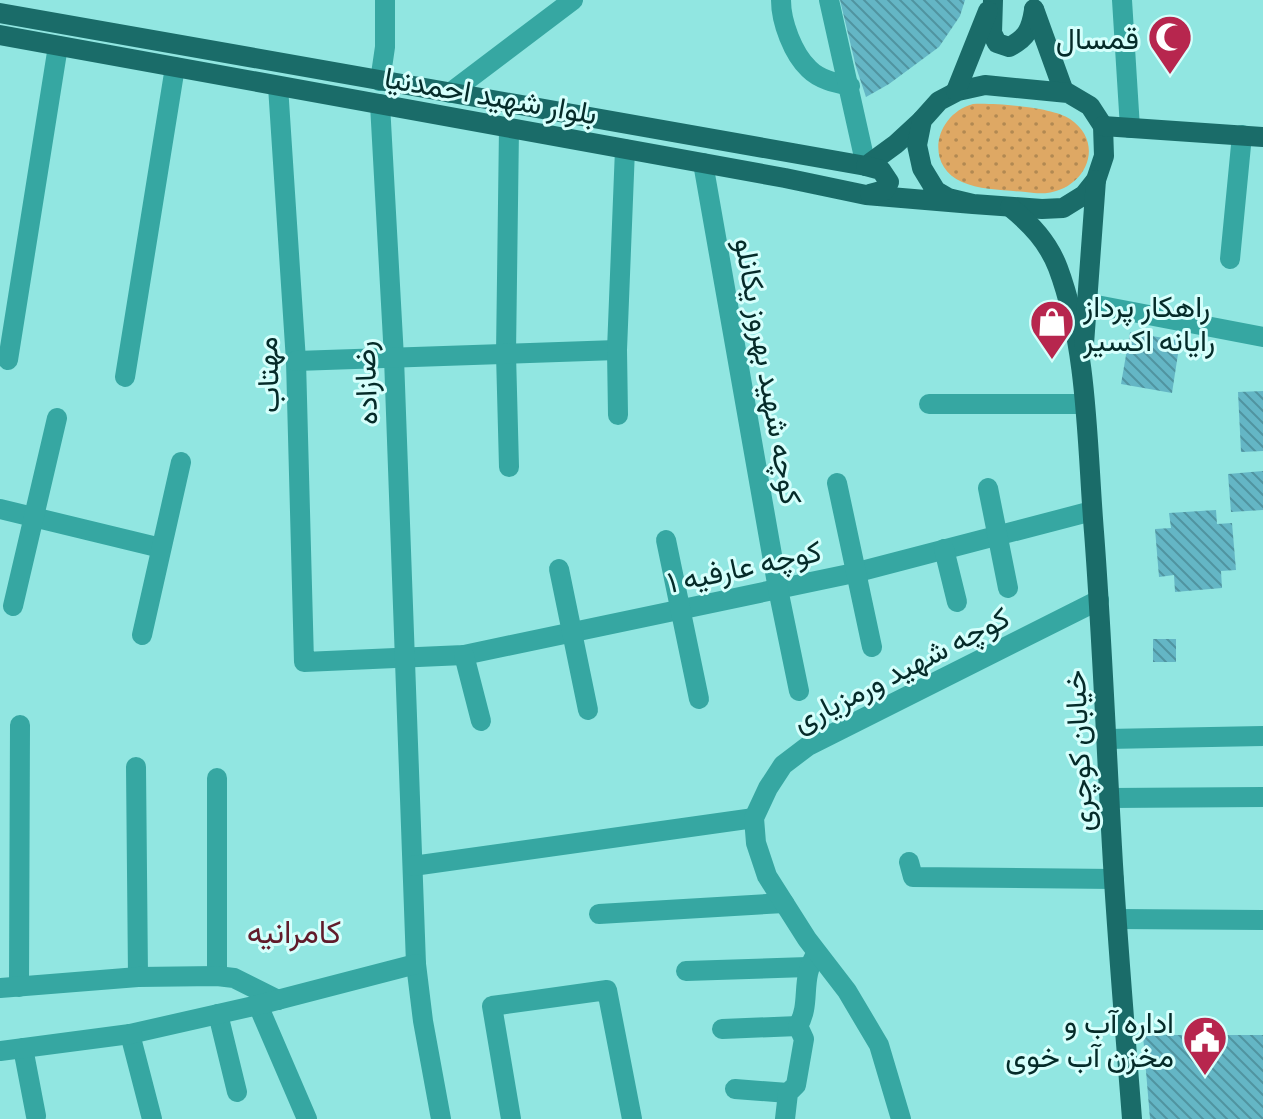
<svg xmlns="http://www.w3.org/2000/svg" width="1263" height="1119" viewBox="0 0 1263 1119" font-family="'Exo 2',Vazirmatn,sans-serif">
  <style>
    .green { fill: url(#green-dots) }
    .building { fill: url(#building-back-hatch) }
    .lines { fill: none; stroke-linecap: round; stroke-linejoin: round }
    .minor { stroke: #36a7a2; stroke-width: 20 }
    .major { stroke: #1a6c69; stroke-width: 20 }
    .labels { text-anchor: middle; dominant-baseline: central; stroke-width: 6; stroke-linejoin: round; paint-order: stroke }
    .poi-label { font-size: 30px; fill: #052b29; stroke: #d6fffc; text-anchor: end }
    .street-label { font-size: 30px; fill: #052b29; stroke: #d6fffc }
    .neighbourhood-label { font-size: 32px; fill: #611c2b; stroke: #d6fffc }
  </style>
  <defs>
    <pattern id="green-dots" width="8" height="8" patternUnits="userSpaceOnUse" patternTransform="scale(2)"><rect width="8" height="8" fill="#dea864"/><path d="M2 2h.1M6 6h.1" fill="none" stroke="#b28952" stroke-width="1.8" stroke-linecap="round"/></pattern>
    <pattern id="building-back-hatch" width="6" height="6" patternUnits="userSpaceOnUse" patternTransform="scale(2)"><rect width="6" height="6" fill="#64b6c5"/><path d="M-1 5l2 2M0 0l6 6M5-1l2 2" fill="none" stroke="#5094a0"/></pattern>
  </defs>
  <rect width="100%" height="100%" fill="#91e6e1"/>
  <path class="green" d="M973,104C996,103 1052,107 1070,119C1110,146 1081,198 1034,193C1012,190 982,191 962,182C923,164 936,114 973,104Z"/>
  <g class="building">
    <path d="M840,0H965L960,16L939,47L889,84L866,97L856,67Z"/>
    <path d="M1130,332L1180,341L1172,393L1121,384Z"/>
    <path d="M1263,391V451L1241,452L1238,392Z"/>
    <path d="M1263,471V510L1231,512L1228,474Z"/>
    <path d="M1216,510L1217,524L1232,523L1236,570L1221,571L1222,588L1175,592L1174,575L1159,577L1155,529L1171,528L1169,513Z"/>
    <rect x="1153" y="639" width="23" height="23"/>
    <path d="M1143,1035H1263V1119H1150Z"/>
  </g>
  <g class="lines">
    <g class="minor">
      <path d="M781,0C781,22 793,54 809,69C820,80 836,83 850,86"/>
      <path d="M829,0L866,166"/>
      <path d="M1122,0L1130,128"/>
      <path d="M380,81L385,47V0"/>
      <path d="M278,86L296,361L304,662L464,655L854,573L1092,511"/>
      <path d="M450,93L573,0"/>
      <path d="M380,104L394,358L416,964L423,1021L441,1119"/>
      <path d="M509,128L506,354L509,467"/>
      <path d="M703,163L778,589L799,691"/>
      <path d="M1230,259L1242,135"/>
      <path d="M1086,303L1263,337"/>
      <path d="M8,360L58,46"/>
      <path d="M296,361L617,350"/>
      <path d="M125,377L175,67"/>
      <path d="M929,404H1083"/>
      <path d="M618,415L617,350L625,149"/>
      <path d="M837,483L872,647"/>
      <path d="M988,488L1008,588"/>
      <path d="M0,509L161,548"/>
      <path d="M666,540L699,699"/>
      <path d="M944,549L957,602"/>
      <path d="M559,569L588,710"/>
      <path d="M13,606L57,418"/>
      <path d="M142,635L181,462"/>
      <path d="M464,655L481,721"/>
      <path d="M1107,739L1263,736"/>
      <path d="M136,767L138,977"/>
      <path d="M1110,798L1263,797"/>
      <path d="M909,862L913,877L1114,879"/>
      <path d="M413,866L754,818"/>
      <path d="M599,914L784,903"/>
      <path d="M1117,919L1263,920"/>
      <path d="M686,971L808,967"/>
      <path d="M217,976V778"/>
      <path d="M19,987L20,725"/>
      <path d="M0,988L138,977L217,976L234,978L278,1000"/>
      <path d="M258,1005L307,1119"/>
      <path d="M218,1014L237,1092"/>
      <path d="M722,1029L798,1026"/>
      <path d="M130,1034L152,1119"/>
      <path d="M23,1048L36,1116"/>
      <path d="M0,1051L130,1034L258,1005L416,964"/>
      <path d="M735,1089L788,1093"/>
      <path d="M511,1119L492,1006L607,990L632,1119"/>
      <path d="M785,1119L788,1093L796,1085L804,1039L798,1026C812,1002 799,979 817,953"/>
      <path d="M901,1119L879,1045L847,991L807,939L767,876L756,843L754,818L768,788L783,765L808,746L1099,600"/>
    </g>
    <g class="major">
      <path d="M993,0L992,33L997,43L1009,47C1027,38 1031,29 1034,10"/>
      <path d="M1034,9L1064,92"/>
      <path d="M0,13L866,166L896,144L922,120"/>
      <path d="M0,35L785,178L866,195L973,204L1042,209L1063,208L1084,195L1096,180L1104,156L1103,126L1090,106L1068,93L985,85L958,91L939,101L922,120L917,145L922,168L936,191L948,198L973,204"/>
      <path d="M956,91L988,11"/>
      <path d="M1103,126L1263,137"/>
      <path d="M866,166L881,170L889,182L885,190L870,194"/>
      <path d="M1010,207C1031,224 1048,242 1058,268C1088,348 1087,447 1094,532C1102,637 1106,742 1112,847C1117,938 1125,1028 1132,1119"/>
      <path d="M1084,344L1096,180"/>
    </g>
  </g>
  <defs>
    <g id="mosque-pin" transform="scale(2.3)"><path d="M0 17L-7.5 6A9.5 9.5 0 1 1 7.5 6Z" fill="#b7264e" stroke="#d6fffc"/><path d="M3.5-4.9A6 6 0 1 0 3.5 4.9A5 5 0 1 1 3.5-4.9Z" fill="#fff"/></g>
    <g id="shop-pin" transform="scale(2.3)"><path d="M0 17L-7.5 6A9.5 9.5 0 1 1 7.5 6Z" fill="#b7264e" stroke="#d6fffc"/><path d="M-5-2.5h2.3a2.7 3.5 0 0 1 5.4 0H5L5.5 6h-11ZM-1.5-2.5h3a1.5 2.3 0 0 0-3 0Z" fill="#fff"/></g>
    <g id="civic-pin" transform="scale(2.3)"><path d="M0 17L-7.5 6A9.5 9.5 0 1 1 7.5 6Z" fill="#b7264e" stroke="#d6fffc"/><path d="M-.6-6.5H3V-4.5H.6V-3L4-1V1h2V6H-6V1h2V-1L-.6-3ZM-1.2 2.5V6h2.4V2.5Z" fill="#fff"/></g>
  </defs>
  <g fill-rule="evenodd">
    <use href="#mosque-pin" x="1170" y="37"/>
    <use href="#shop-pin" x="1052" y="322"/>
    <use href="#civic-pin" x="1205" y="1038"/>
  </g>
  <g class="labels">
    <g class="poi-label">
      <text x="1139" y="37">قمسال</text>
      <text x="1083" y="305" text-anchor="start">راهکار پرداز<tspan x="1083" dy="34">رایانه اکسیر</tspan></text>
      <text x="1174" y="1021">اداره آب و<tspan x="1174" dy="34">مخزن آب خوی</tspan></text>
    </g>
    <g class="street-label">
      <text transform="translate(491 94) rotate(10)">بلوار شهید احمدنیا</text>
      <text transform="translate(770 371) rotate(80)">کوچه شهید بهروز یکانلو</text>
      <text transform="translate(266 375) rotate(-92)">مهتاب</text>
      <text transform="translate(364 383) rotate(-92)">رضازاده</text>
      <text transform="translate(744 565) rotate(-12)">کوچه عارفیه ۱</text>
      <text transform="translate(900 668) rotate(-27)">کوچه شهید ورمزیاری</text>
      <text transform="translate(1077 751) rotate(-93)">خیابان کوچری</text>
    </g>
    <g class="neighbourhood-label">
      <text x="294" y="930">کامرانیه</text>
    </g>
  </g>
</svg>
